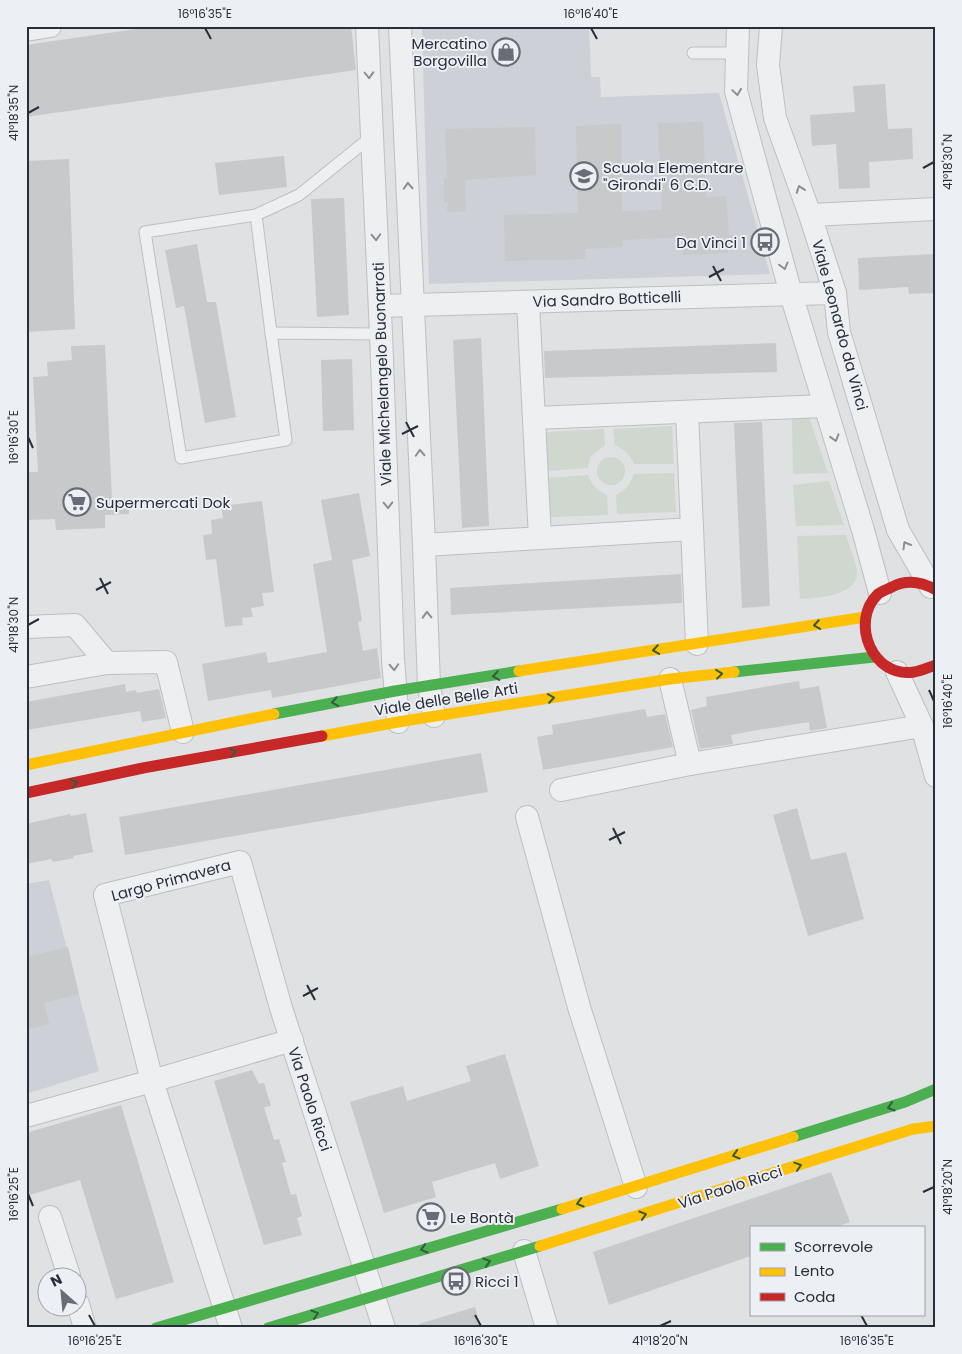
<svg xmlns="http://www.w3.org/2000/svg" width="962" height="1354" viewBox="0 0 962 1354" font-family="Poppins,sans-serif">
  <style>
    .built { fill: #cdd0d6 }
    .green { fill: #cfd7cf }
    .building { fill: #c7c9cb }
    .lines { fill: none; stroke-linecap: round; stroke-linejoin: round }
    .lane-casing { stroke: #bdbfc1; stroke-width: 13 }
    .street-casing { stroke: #bdbfc1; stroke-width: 24 }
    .lane { stroke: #eeeff0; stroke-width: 11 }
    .street { stroke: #eeeff0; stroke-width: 22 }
    .fast { stroke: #4caf50; stroke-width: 11 }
    .slow { stroke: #ffc107; stroke-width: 11 }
    .jam { stroke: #c62828; stroke-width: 11 }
    .oneway { stroke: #8b8e95 }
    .oneway2 { stroke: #355b42 }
    .ticks { fill: none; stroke: #282e3a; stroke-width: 2 }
    .labels { text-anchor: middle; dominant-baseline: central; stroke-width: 4; stroke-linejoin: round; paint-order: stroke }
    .poi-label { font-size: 15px; fill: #282e3a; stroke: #eceff3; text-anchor: start }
    .street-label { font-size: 15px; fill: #282e3a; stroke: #eceff3 }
    .neatline { fill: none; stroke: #282e3a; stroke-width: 2 }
    .ticks-label { font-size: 12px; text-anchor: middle; fill: #282e3a }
  </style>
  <rect width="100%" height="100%" fill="#dfe1e3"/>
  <g class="built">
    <path d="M422,26H589L591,77H600L601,97L719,93L770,274L429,284Z"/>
    <path d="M49,880L99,1071L26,1094V884Z"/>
  </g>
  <g class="green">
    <path d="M809,417L828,473L793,474L792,418Z"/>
    <path d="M672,426L674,464H634C630,454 625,450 615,445L613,429Z"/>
    <path d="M604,429L605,445L590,457L588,468L548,471L546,432Z"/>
    <circle cx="611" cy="471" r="14"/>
    <path d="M674,473L676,512L617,514L616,495C626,490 630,485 634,474Z"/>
    <path d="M588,475C592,485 596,490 607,495L608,515L549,517L548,478Z"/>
    <path d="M829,481L844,525L796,526L793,485Z"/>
    <path d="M846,535C849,546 856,561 857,573C857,596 816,598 800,599L797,536Z"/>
  </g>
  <g class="building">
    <path d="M157,26H351L356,70L26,117V45Z"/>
    <path d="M885,84L888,129L912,128L913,159L869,162L870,188L839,189L836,144L812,146L810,115L855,112L853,86Z"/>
    <path d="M703,122L706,197L726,196L729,235H736V250L728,251V253L683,255V237L623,240L622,247L585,249V259L505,261L504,215L578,213L576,126L621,124L622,211L662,210L658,123Z"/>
    <path d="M535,127L536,175L465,180L466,211L447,212L448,202L444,203V178H447L445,129Z"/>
    <path d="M284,156L287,187L219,195L215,163Z"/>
    <path d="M69,159L75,329L26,332V161Z"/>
    <path d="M344,198L349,315L317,317L311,199Z"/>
    <path d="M197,244L207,302H216L236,417L205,423L184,306L176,308L165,250Z"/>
    <path d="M936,254V293L909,294L908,287L859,290L858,258Z"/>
    <path d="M481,338L489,526L462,528L453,340Z"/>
    <path d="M776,343L777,372L545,378L544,351Z"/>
    <path d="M105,345L112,499H129V514L105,515V528L56,530L55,519L26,520V472H38L33,377L48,376L47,362L72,360L71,346Z"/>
    <path d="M352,359L354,430L323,431L321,360Z"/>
    <path d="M762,422L770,606L742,608L734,423Z"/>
    <path d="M359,493L370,556L352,560L362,621L358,622L363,651L377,648L381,678L272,698L271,690L208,701L202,664L266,652L268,663L327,652L313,564L332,560L321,500Z"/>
    <path d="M262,501L274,592L262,593L264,606L251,608L253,617L242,618L243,625L225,627L216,559L206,560L203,535L212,534L211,520L223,518L221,506Z"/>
    <path d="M681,574L682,603L451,615L450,588Z"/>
    <path d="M799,681L800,689L819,686L827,728L810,731L809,722L752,731L731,735L733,744L700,749L691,710L707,706L706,697Z"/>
    <path d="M125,684L126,692L136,690L137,693L159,689L166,718L142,722L140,711L26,730V702Z"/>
    <path d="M645,709L647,717L665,714L673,747L543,770L537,737L553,734L552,725Z"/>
    <path d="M481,753L488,792L125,855L119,817Z"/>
    <path d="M797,808L811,860L846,852L864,919L808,936L773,815Z"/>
    <path d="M86,813L93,852L73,856L74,858L64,860L52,862V859L26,864V824L70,814L71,816Z"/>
    <path d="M68,947L79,994L44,1003L49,1024L29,1029L26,1019V957Z"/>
    <path d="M505,1054L539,1166L500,1179L495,1163L432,1182L436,1197L384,1213L350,1102L403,1086L407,1101L471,1081L466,1066Z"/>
    <path d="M252,1070L259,1084L264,1083L271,1106L264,1107L274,1140L279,1139L286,1162L282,1163L291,1195L296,1194L302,1216L297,1218L302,1235L264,1245L214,1081Z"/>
    <path d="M121,1105L174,1282L116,1299L80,1180L26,1196V1133Z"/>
    <path d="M831,1172L850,1222L834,1228H751V1256L609,1305L593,1252Z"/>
    <path d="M475,1307L481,1328H419V1324Z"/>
  </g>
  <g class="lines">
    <g class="lane-casing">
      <g id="lane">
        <path d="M693,53H737"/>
        <path d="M371,137L299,195L256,215L145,232L181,458L286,440L271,333L381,334"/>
        <path d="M256,215L271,333"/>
      </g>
    </g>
    <g class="street-casing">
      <g id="street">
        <path d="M367,26L381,334L393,659L398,722"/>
        <path d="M400,26L424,545L429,686L434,716"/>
        <path d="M738,26L736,91L791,294L863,530L880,593"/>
        <path d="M771,26L768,65L775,118L810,215L835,293L839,332L898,530L931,587"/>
        <path d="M26,30L50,26"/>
        <path d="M810,215L936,209"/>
        <path d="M528,302L540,538"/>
        <path d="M380,306L835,293"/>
        <path d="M687,412L697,644"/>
        <path d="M534,418L825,406"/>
        <path d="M424,545L692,529"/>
        <path d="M26,627L75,625L107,663L166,662L183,732"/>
        <path d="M897,672L922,726L936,776"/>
        <path d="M26,677L107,663"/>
        <path d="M670,679L690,764L922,726"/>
        <path d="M561,790L690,764"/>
        <path d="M527,817L579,1007L636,1187"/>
        <path d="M26,1116L152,1081L292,1040"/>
        <path d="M50,1217L69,1276"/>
        <path d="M524,1251L547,1328"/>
        <path d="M78,1304L85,1328"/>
        <path d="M231,1328L152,1081L105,895L240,862L281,1008L384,1328"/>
      </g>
    </g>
    <use href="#lane" class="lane"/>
    <use href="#street" class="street"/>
    <g class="fast">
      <path d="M734,672L874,657"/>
      <path d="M274,714L395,691L519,671"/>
      <path d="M793,1137L905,1102L936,1089"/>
      <path d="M156,1328L562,1209"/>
      <path d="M268,1328L540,1246"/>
    </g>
    <g class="slow">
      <path d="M519,671L865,617"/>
      <path d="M322,736L398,722L670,679L734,672"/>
      <path d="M26,765L274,714"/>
      <path d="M562,1209L793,1137"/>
      <path d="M540,1246L913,1129L936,1126"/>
    </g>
    <g class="jam">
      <path d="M936,590C922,582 907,579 892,587C888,589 882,591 878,594C849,622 873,679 914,672C921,671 929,667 936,665"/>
      <path d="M26,793L143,768L322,736"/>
    </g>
  </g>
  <defs><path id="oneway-chevron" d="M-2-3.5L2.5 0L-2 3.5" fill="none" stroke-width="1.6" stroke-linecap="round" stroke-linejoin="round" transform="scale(1.25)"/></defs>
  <g class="oneway">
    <use href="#oneway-chevron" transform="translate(369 75) rotate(88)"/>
    <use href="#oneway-chevron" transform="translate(737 92) rotate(82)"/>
    <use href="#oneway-chevron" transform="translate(408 186) rotate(-93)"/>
    <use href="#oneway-chevron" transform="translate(800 189) rotate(-110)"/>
    <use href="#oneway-chevron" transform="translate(376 237) rotate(87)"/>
    <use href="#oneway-chevron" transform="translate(784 266) rotate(75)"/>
    <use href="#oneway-chevron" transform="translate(835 438) rotate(73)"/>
    <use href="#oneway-chevron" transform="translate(420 453) rotate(-93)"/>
    <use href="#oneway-chevron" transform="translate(388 505) rotate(88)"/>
    <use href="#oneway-chevron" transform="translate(906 545) rotate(-120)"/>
    <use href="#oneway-chevron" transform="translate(427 615) rotate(-92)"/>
    <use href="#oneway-chevron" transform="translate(394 667) rotate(87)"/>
  </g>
  <g class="oneway2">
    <use href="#oneway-chevron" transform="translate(817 625) rotate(171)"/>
    <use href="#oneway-chevron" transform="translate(656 650) rotate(171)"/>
    <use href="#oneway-chevron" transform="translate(719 674) rotate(-6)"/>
    <use href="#oneway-chevron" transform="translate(496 676) rotate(171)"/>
    <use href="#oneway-chevron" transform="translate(551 698) rotate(-9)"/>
    <use href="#oneway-chevron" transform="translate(335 702) rotate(169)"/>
    <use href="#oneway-chevron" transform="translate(233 752) rotate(-11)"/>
    <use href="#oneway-chevron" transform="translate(74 783) rotate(-12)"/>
    <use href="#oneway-chevron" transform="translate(891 1107) rotate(163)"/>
    <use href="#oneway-chevron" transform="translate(736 1155) rotate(163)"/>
    <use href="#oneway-chevron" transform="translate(798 1166) rotate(-18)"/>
    <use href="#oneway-chevron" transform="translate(580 1203) rotate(164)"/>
    <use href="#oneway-chevron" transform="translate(643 1215) rotate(-17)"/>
    <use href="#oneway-chevron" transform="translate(424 1249) rotate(164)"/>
    <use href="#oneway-chevron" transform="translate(487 1262) rotate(-17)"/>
    <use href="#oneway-chevron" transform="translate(315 1314) rotate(-17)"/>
  </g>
  <path class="ticks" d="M205,28L211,39M591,28L597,39M28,113L39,107M923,168L934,162M713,266L721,281M709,277L724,269M406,422L414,437M402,434L418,426M28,437L33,448M100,578L108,594M96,590L111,582M28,625L39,619M929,690L934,701M613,828L621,844M609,840L625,832M307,985L315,1000M303,996L318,988M923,1192L934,1187M28,1194L33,1206M89,1315L95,1326M475,1315L481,1326M861,1315L867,1326M660,1326L671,1321"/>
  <defs>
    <g id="shop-ring" transform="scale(1.4375)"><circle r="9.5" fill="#eceff3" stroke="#686d75" stroke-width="1.5"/><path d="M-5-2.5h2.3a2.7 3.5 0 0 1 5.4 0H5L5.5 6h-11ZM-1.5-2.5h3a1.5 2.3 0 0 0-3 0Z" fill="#686d75"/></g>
    <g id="school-ring" transform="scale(1.4375)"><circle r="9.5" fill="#eceff3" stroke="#686d75" stroke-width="1.5"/><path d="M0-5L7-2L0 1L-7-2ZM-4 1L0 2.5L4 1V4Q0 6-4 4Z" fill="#686d75"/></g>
    <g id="bus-ring" transform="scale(1.4375)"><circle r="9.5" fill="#eceff3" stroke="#686d75" stroke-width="1.5"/><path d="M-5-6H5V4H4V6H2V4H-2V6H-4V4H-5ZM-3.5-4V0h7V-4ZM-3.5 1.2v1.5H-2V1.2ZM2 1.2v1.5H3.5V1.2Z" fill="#686d75"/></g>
    <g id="supermarket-ring" transform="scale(1.4375)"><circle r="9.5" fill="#eceff3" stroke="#686d75" stroke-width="1.5"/><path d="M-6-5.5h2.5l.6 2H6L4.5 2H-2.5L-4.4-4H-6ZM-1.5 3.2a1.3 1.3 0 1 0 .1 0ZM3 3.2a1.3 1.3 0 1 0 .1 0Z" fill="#686d75"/></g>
  </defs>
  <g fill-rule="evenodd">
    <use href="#shop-ring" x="506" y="52"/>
    <use href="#school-ring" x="584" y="176"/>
    <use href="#bus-ring" x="765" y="242"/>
    <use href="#supermarket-ring" x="77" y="502"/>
    <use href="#supermarket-ring" x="431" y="1217"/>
    <use href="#bus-ring" x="456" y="1281"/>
  </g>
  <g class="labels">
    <g class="poi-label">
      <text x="487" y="43" text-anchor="end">Mercatino<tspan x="487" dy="17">Borgovilla</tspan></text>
      <text x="603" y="167">Scuola Elementare<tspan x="603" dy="17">"Girondi" 6 C.D.</tspan></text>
      <text x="746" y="242" text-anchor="end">Da Vinci 1</text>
      <text x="96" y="502">Supermercati Dok</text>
      <text x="450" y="1217">Le Bontà</text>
      <text x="475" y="1281">Ricci 1</text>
    </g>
    <g class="street-label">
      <text transform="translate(607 299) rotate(-2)">Via Sandro Botticelli</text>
      <text transform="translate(840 325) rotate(75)">Viale Leonardo da Vinci</text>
      <text transform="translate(382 374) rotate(-92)">Viale Michelangelo Buonarroti</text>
      <text transform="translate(446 699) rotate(-9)">Viale delle Belle Arti</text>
      <text transform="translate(171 880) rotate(-15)">Largo Primavera</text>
      <text transform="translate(310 1099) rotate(72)">Via Paolo Ricci</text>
      <text transform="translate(730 1187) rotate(-18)">Via Paolo Ricci</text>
    </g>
  </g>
  <rect width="962" height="1354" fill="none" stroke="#eceff3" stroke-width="55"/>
  <rect x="750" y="1226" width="175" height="90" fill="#eceff3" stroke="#9ea2a9"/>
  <rect x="760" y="1243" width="25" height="8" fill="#4caf50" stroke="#9ea2a9"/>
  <text x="794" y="1252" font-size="15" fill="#282e3a">Scorrevole</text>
  <rect x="760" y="1268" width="25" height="8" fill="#ffc107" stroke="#9ea2a9"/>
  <text x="794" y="1276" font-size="15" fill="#282e3a">Lento</text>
  <rect x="760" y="1293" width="25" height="8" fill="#c62828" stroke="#9ea2a9"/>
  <text x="794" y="1302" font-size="15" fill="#282e3a">Coda</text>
  <g transform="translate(62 1292) rotate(333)"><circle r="24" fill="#eceff3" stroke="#9ea2a9"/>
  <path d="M0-4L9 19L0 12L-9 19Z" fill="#686d75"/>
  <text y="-8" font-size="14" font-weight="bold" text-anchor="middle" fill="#282e3a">N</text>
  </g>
  <rect x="28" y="28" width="906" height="1298" class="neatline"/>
  <g class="ticks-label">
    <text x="205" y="18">16°16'35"E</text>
    <text x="591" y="18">16°16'40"E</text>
    <text transform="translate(14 113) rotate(-90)" y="4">41°18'35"N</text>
    <text transform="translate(948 162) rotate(-90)" y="4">41°18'30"N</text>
    <text transform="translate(14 437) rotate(-90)" y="4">16°16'30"E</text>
    <text transform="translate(14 625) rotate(-90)" y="4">41°18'30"N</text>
    <text transform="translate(948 701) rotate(-90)" y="4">16°16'40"E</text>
    <text transform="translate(948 1187) rotate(-90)" y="4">41°18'20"N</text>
    <text transform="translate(14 1194) rotate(-90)" y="4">16°16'25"E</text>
    <text x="95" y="1345">16°16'25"E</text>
    <text x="481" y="1345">16°16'30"E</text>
    <text x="660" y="1345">41°18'20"N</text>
    <text x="867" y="1345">16°16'35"E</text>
  </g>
</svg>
